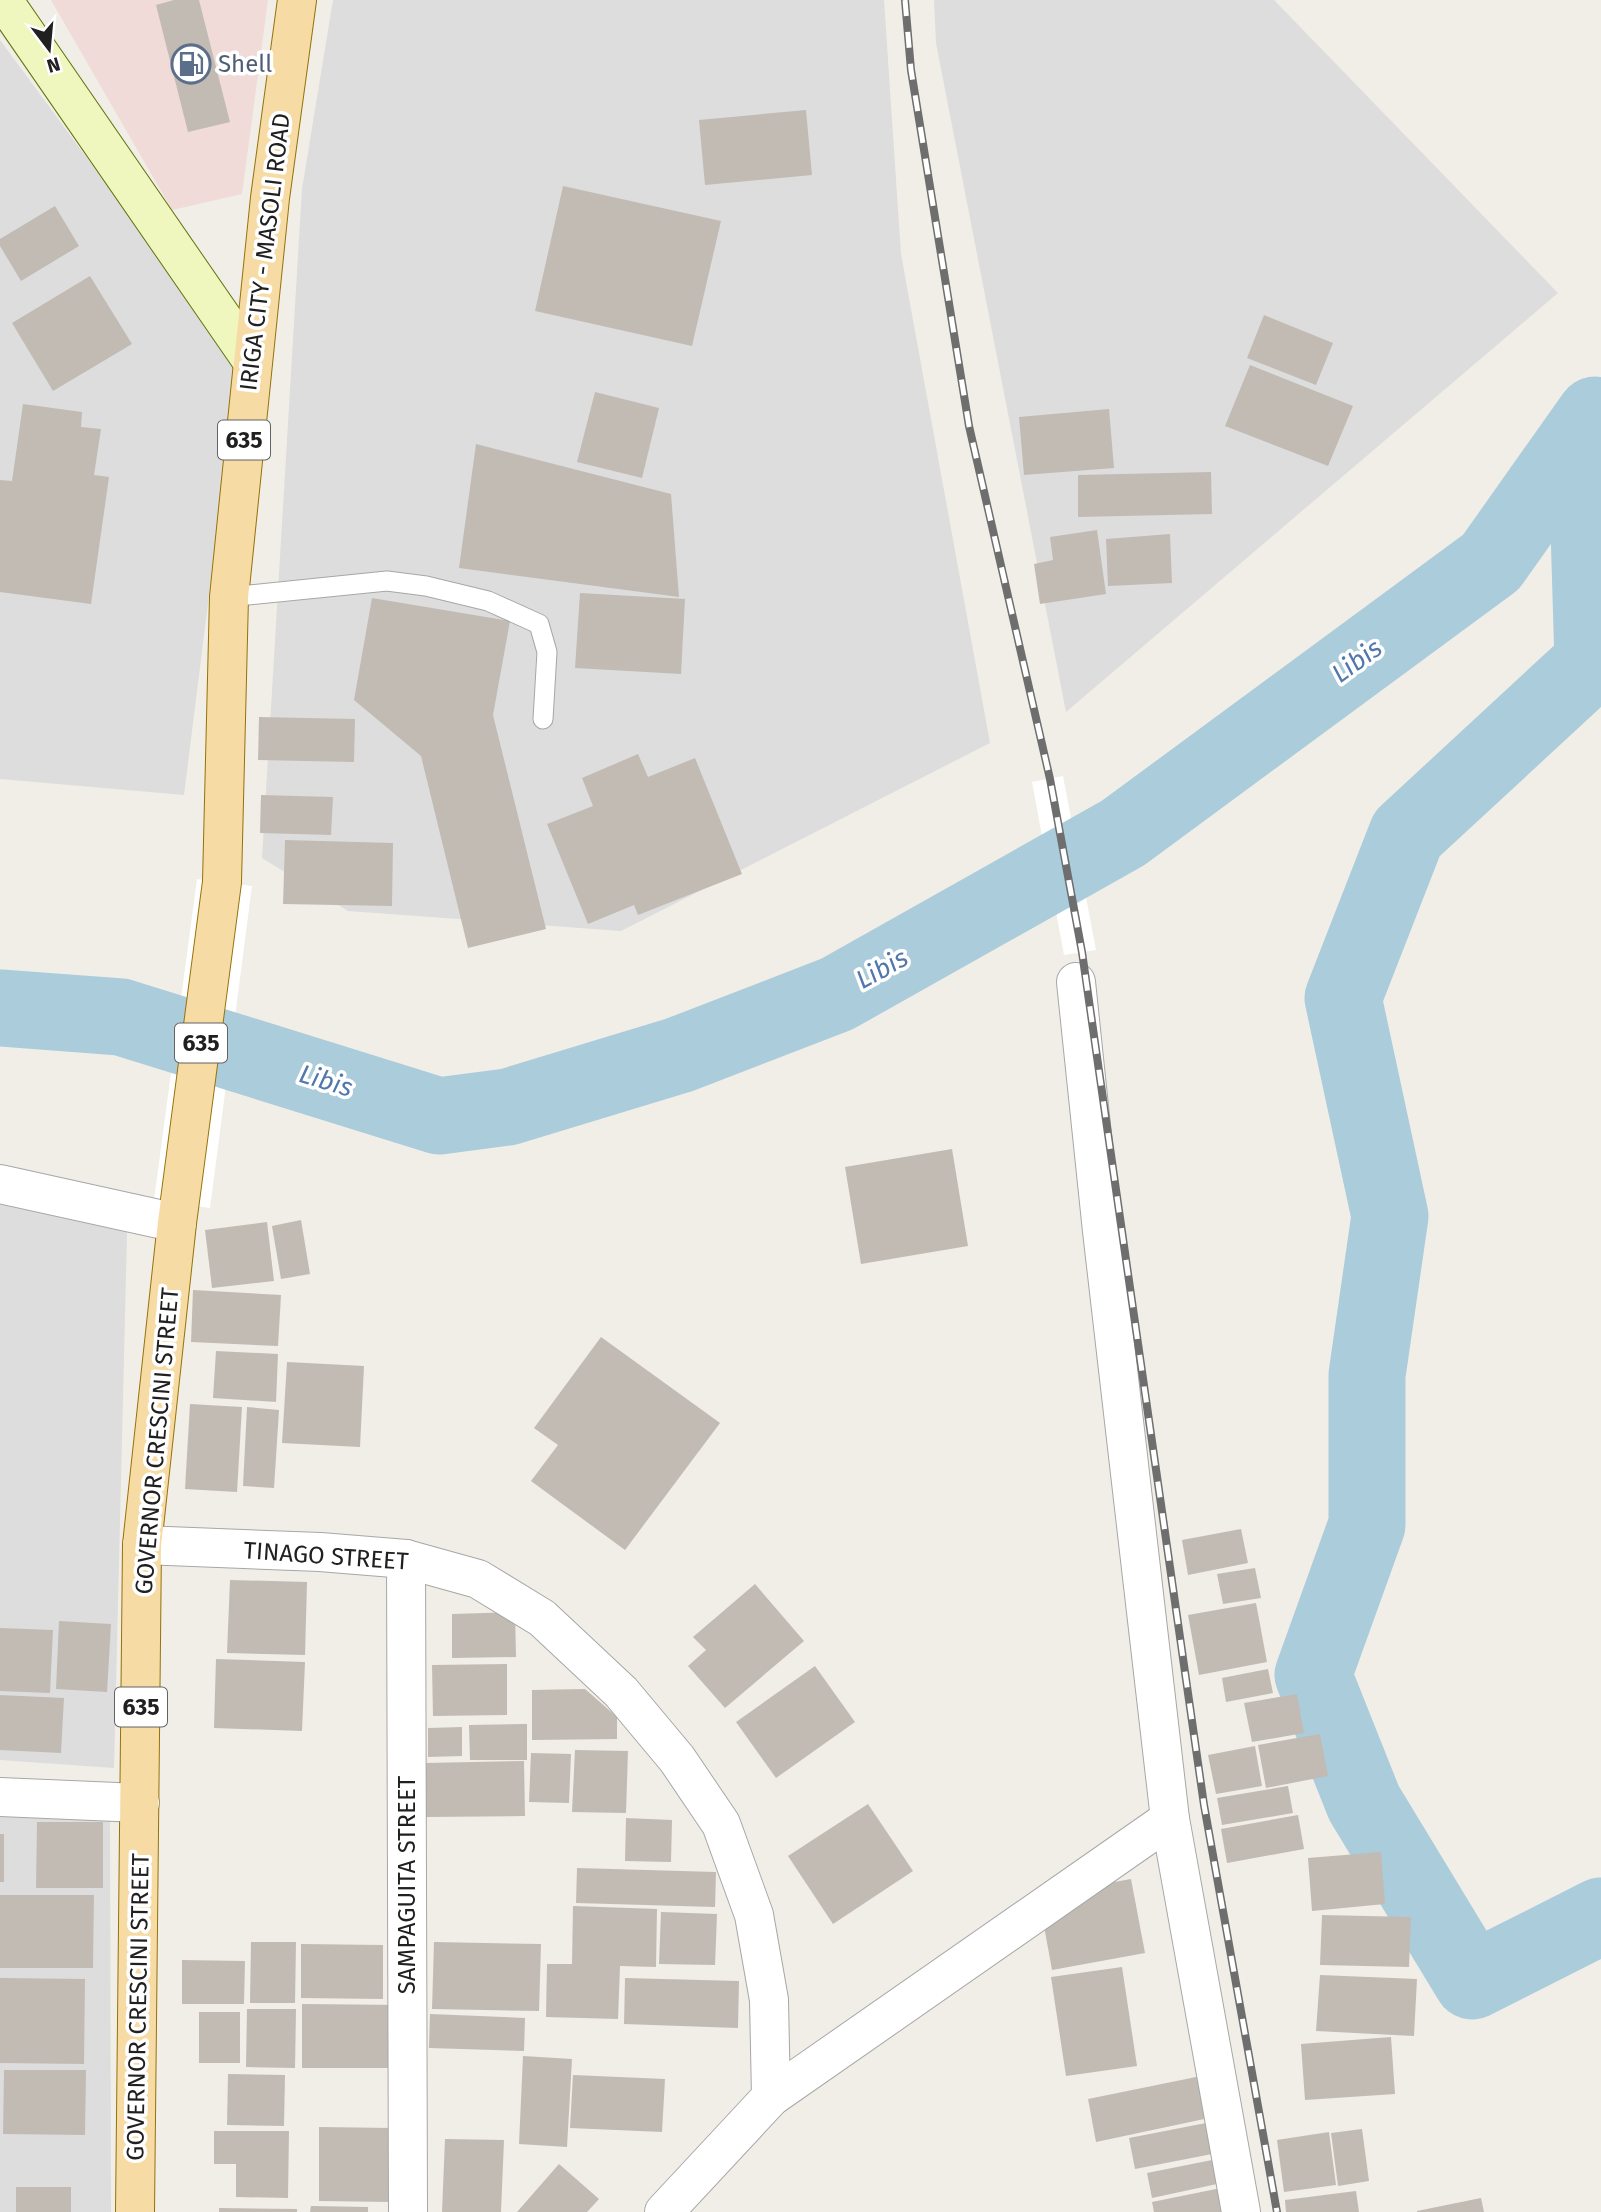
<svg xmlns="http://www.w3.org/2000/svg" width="1601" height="2212" viewBox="0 0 1601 2212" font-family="'Fira Sans',sans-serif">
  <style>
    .residential { fill: #dedddd }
    .commercial { fill: #f0dbd8 }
    .pier { fill: #fff }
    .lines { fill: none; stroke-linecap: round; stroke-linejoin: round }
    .river { stroke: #aaccdb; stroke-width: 77 }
    .building { fill: #c1bbb4 }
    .lane-casing { stroke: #a7a7a7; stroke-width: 21 }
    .street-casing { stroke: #a7a7a7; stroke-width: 40 }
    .secondary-casing { stroke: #60740b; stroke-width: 40 }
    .primary-casing { stroke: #957208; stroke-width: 40 }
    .lane { stroke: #fff; stroke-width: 19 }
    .street { stroke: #fff; stroke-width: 38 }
    .secondary { stroke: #eff7bf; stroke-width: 38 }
    .primary { stroke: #f7dba5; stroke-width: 38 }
    .rail-casing { stroke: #6e6e6e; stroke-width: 8 }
    .rail { stroke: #fff; stroke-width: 5; stroke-dasharray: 16; stroke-linecap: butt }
    .labels { text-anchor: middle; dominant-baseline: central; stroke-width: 7; stroke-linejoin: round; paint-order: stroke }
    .shield { fill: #fff; stroke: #636363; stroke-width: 2 }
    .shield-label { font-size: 23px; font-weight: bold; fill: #202020 }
    .service-label { font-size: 24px; fill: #4e5e75; stroke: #fff; text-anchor: start }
    .street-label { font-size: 24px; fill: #202020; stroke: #fff }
    .water-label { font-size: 26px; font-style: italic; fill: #5177ac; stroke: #fff }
  </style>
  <rect width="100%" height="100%" fill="#f0eee7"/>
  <g class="residential">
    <path d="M333,0H884L901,254L990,743L621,931L348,911L262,858L302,189Z"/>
    <path d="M934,0H1274L1558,293L1066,712L936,43Z"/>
    <path d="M0,40L238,363L184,795L0,779Z"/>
    <path d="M0,1181L128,1193L114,1768L0,1760Z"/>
    <path d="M0,1816L110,1818L111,2212H0Z"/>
  </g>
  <path class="commercial" d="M51,0H268L242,194L172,210Z"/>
  <g class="pier">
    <path d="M1063,776L1096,950L1064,955L1032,782Z"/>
    <path d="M197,879L252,886L210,1208L154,1200Z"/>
  </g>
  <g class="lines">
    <g class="river">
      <path d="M1586,429L1593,662L1407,834L1343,998L1390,1216L1367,1375V1525L1313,1675L1364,1803L1472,1981L1601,1916"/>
      <path d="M0,1008L121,1017L439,1116L508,1107L679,1055L837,994L1123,833L1491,562L1595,415"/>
    </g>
  </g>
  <g class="building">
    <path d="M174,0H199L230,122L188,132L156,5Z"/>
    <path d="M806,110L812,175L705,185L699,120Z"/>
    <path d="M563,186L721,221L692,346L535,311Z"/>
    <path d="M55,206L79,246L21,281L0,246V239Z"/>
    <path d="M90,276L132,344L53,391L12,323Z"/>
    <path d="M1264,315L1333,343L1316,385L1247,358Z"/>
    <path d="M1250,365L1353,406L1328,466L1225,426Z"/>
    <path d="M595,392L659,408L642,478L577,462Z"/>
    <path d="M23,404L82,412L81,427L101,429L94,475L109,477L91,604L0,592V480L12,481Z"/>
    <path d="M1109,409L1114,468L1024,475L1019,417Z"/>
    <path d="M476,444L671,494L679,597L459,568Z"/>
    <path d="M1211,472L1212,514L1078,517V475Z"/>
    <path d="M1097,530L1106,594L1040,604L1034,564L1053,560L1050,537Z"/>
    <path d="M1170,534L1172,583L1108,586L1106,539Z"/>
    <path d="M580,593L685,599L681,674L575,668Z"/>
    <path d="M372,598L510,621L493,715L546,929L468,948L421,756L354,700Z"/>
    <path d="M259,717L355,719L354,762L258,760Z"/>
    <path d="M638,754L648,777L695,758L742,874L638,915L634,905L588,924L547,824L593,806L582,778Z"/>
    <path d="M261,795L333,797L331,835L260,833Z"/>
    <path d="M285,840L393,843L392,906L283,904Z"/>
    <path d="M952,1149L968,1246L861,1264L845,1167Z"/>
    <path d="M301,1220L310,1274L281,1279L272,1226Z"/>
    <path d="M267,1222L274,1281L212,1288L205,1230Z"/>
    <path d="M193,1290L281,1295L278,1346L191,1342Z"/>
    <path d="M601,1337L720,1423L625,1550L531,1481L558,1445L534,1428Z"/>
    <path d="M216,1351L278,1354L276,1402L213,1398Z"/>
    <path d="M287,1362L364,1366L360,1447L282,1443Z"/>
    <path d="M190,1404L242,1407L237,1492L185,1489Z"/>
    <path d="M247,1407L279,1410L274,1488L243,1486Z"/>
    <path d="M1241,1529L1248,1563L1188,1575L1182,1540Z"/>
    <path d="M1255,1568L1261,1598L1223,1604L1217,1574Z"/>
    <path d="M230,1580L307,1582L305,1655L227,1653Z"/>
    <path d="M755,1584L804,1641L725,1708L688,1666L706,1650L693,1637Z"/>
    <path d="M1256,1603L1267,1662L1199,1675L1188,1615Z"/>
    <path d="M515,1612L516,1657L452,1658V1614Z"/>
    <path d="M59,1621L111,1624L107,1692L56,1689Z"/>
    <path d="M0,1628L53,1630L50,1693L0,1691Z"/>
    <path d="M216,1659L305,1662L302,1731L214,1728Z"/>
    <path d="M507,1664V1715L433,1716L432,1665Z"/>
    <path d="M815,1666L855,1722L776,1778L736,1722Z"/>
    <path d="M1268,1669L1273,1693L1226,1702L1222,1678Z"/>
    <path d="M585,1689L617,1717V1739L532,1740V1690Z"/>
    <path d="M1297,1694L1304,1733L1252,1742L1244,1703Z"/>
    <path d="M0,1695L64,1698L61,1753L0,1750Z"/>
    <path d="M527,1724V1760H470L469,1725Z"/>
    <path d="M462,1727V1756L428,1757V1728Z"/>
    <path d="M1320,1734L1328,1776L1266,1788L1258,1745Z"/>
    <path d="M1255,1746L1262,1786L1216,1794L1208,1755Z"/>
    <path d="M575,1750L628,1751L626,1813L572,1812Z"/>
    <path d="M531,1753L571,1754L569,1803L529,1802Z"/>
    <path d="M524,1761L525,1816L426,1817L425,1763Z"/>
    <path d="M1288,1786L1293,1813L1222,1825L1217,1798Z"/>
    <path d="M868,1804L913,1871L833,1924L788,1856Z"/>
    <path d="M1298,1815L1304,1849L1227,1863L1221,1829Z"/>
    <path d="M626,1818L672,1820L671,1862L625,1861Z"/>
    <path d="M37,1822H103V1888H36Z"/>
    <rect x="0" y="1834" width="4" height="48"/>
    <path d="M1381,1852L1385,1904L1312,1911L1308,1858Z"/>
    <path d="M577,1868L716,1872L715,1907L576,1903Z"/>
    <path d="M1131,1879L1145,1953L1052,1970L1044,1926L1087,1887Z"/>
    <path d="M0,1895H94L93,1968H0Z"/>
    <path d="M573,1906L657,1909L656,1967L620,1966L618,2019L546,2017L547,1964H572Z"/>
    <path d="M661,1912L717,1914L715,1965L659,1964Z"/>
    <path d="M1322,1915L1411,1917L1409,1967L1320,1965Z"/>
    <path d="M251,1942H296L295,2003H250Z"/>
    <path d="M434,1942L541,1944L539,2011L432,2009Z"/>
    <path d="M301,1944L383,1945V1999L301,1998Z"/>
    <path d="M182,1960L245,1961L244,2004H182Z"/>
    <path d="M1122,1967L1137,2066L1066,2076L1051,1977Z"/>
    <path d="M1320,1975L1417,1979L1414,2036L1316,2031Z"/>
    <path d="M0,1978L85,1979L84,2064L0,2063Z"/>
    <path d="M625,1978L739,1981L738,2028L624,2024Z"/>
    <path d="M302,2004L404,2005L403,2068H302Z"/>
    <path d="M247,2009H296L295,2068L246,2067Z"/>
    <rect x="199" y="2012" width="41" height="51"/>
    <path d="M430,2014L525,2018L524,2051L429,2048Z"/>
    <path d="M1391,2037L1395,2094L1305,2100L1301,2044Z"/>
    <path d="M523,2056L572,2059L567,2147L519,2144Z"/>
    <path d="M4,2070H86L85,2135L3,2134Z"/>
    <path d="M228,2074L285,2075L284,2126L227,2125Z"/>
    <path d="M573,2075L665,2079L662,2132L570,2128Z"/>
    <path d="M1201,2076L1209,2118L1096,2142L1088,2099Z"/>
    <path d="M1206,2123L1212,2154L1135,2169L1129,2138Z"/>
    <path d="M319,2127L393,2128L392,2202L319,2201Z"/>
    <path d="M1362,2129L1369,2181L1338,2186L1331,2133Z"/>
    <path d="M214,2131H289L288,2198L236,2197V2164H214Z"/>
    <path d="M1329,2132L1336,2185L1284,2192L1277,2140Z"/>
    <path d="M445,2139L504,2140L501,2212H442Z"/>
    <path d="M1212,2160L1217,2184L1152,2198L1147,2173Z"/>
    <path d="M559,2164L599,2199L587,2212H517Z"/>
    <rect x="16" y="2187" width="55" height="25"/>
    <path d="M1221,2188L1226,2212H1154L1152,2202Z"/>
    <path d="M1356,2191L1359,2212H1286L1285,2200Z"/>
    <path d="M1481,2198L1484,2212H1417V2211Z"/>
    <path d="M311,2206L368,2207V2212H310Z"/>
    <path d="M219,2208L297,2209V2212H219Z"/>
  </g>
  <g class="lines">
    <g class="lane-casing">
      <path id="lane" d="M229,597L387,581L426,586L488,601L539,624L547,652L543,719"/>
    </g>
    <g class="street-casing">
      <g id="street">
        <path d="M1076,982L1102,1231L1170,1819L1241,2212"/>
        <path d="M0,1184L177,1223"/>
        <path d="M142,1545L320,1552L406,1559L478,1579L542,1618L621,1692L677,1759L721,1824L754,1915L769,2000L771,2097L664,2212"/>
        <path d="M406,1559L408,2212"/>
        <path d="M0,1797L140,1803"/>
        <path d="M771,2097L1170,1819"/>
      </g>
    </g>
    <g class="secondary-casing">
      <path id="secondary" d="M3,0L252,361"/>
    </g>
    <g class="primary-casing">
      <path id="primary" d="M135,2212L142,1545L177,1223L222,882L229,597L270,198L297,0"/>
    </g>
    <use href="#lane" class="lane"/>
    <use href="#street" class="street"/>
    <use href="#secondary" class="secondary"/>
    <use href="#primary" class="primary"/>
    <g class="rail-casing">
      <path id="rail" d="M905,0L911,70L969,426L1050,779L1082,952L1204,1805L1277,2212"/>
    </g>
    <use href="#rail" class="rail"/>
  </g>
  <defs>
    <g id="fuel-ring" transform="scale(2.0125)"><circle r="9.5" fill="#fff" stroke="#5c6f8a" stroke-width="1.5"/><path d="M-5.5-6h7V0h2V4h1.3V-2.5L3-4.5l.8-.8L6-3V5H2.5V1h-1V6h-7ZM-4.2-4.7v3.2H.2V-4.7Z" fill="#5c6f8a"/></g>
  </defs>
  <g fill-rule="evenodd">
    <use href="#fuel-ring" x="191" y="64"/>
  </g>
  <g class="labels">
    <g class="shield">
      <rect x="218" y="420.5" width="52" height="39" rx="5"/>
      <rect x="175" y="1023.5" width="52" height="39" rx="5"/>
      <rect x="115" y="1687.5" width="52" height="39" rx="5"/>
    </g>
    <g class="shield-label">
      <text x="244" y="440">635</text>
      <text x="201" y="1043">635</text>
      <text x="141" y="1707">635</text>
    </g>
    <g class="service-label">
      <text x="218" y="64">Shell</text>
    </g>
    <g class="street-label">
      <text transform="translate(265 252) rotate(-83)">IRIGA CITY - MASOLI ROAD</text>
      <text transform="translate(157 1441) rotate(-85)">GOVERNOR CRESCINI STREET</text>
      <text transform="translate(326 1556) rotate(4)">TINAGO STREET</text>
      <text transform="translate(407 1885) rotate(-90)">SAMPAGUITA STREET</text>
      <text transform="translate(138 2007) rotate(-89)">GOVERNOR CRESCINI STREET</text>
    </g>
    <g class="water-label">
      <text transform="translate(1357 661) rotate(-36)">Libis</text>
      <text transform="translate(882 969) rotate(-29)">Libis</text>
      <text transform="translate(326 1081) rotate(17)">Libis</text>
    </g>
  </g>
  <g transform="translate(49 49) rotate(164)" stroke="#ffffff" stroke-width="5" paint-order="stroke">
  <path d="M0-5L12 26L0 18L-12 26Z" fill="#202020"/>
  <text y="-10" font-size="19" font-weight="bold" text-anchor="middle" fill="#202020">N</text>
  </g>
</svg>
